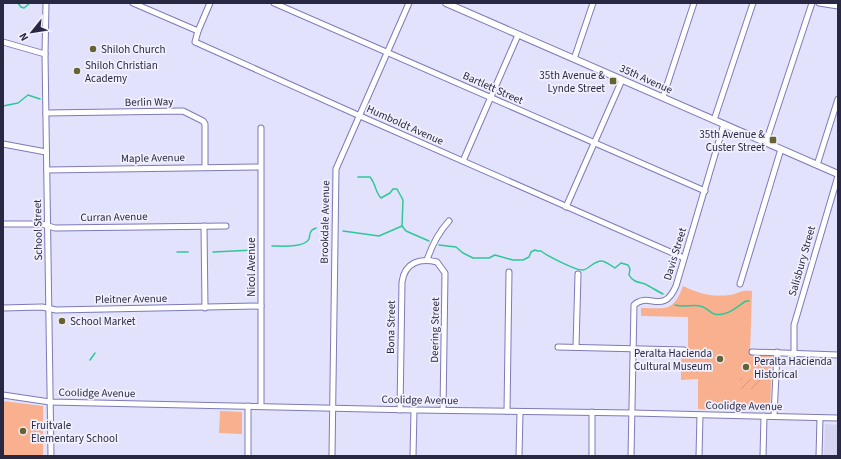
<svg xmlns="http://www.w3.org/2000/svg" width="841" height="459" viewBox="0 0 841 459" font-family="'Source Sans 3',sans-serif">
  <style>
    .built { fill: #d4d4f2 }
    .park { fill: #f9b08f }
    .garden { fill: url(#garden-furrows) }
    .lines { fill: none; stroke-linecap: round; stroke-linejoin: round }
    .stream { stroke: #2ec896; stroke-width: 1.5 }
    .minor-casing { stroke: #7d7ab8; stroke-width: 7 }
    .major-casing { stroke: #7d7ab8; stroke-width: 8 }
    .minor { stroke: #fff; stroke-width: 5 }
    .major { stroke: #fff; stroke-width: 6 }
    .poi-dot { fill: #65632f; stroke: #f0f0fe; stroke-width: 1.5 }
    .labels { text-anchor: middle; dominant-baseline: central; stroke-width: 3.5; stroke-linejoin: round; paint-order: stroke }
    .poi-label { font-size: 11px; fill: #292842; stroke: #f0f0fe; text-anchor: start }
    .street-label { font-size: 11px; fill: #292842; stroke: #f0f0fe }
  </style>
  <defs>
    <pattern id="garden-furrows" width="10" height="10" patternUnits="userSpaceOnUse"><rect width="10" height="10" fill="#f9b08f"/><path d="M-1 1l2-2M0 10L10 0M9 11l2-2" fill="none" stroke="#d5977d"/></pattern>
  </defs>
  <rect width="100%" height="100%" fill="#e2e2fd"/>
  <path class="built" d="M825,424L838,425V456H824Z"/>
  <g class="park">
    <path d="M683,286C700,294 711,297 730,295C739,293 743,289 752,291L750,354H772L770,411L698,409V379L681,380V347L688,348V317L641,316V308C666,308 673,313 683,286Z"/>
    <path d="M3,401L43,406V456H3Z"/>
    <path d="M220,411L242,412V434L219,433Z"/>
  </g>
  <path class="garden" d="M740,378L762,379V386L753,389H740Z"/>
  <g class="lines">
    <g class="stream">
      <path d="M18,3L21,7L24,8L30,3"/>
      <path d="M3,106L18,103L28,95L40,99"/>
      <path d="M358,177H370C376,184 375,192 381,198L390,193L393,189H397L403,200L402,226"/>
      <path d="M402,226L406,231L429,241"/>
      <path d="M343,231L379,236L402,226"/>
      <path d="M439,245L456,247L463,253L473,258H489L495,255L513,260H523L529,257L531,252L535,250L538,251H541C546,255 576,271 583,270C589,269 595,260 602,261C604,261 612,266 615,268L621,263L628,265L630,269L629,275C633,282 638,282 645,284C651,287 657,291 663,294"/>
      <path d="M272,246C281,246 304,248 309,239C310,236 309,233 312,230L316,228"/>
      <path d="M177,252H188"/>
      <path d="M213,252L254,250"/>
      <path d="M675,305C684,308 692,304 700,306C706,307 709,312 714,314C727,317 736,307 746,301H749"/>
      <path d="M90,360L95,353"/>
    </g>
    <g class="minor-casing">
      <g id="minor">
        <path d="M46,3L45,54L51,456"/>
        <path d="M133,3L198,31L195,42L360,116L684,258"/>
        <path d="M274,3L705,191"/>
        <path d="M819,3L838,6"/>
        <path d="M198,31L210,3"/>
        <path d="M3,42L45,54"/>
        <path d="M574,59L593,3"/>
        <path d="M663,97L694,3"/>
        <path d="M46,113L183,111L203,121L205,124V167"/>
        <path d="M714,120L753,3"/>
        <path d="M766,142L812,3"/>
        <path d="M3,144L46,152"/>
        <path d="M463,161L518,35"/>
        <path d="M817,165L838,99"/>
        <path d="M47,170L260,167"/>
        <path d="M566,207L622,80"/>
        <path d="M3,224H42L55,228L226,226"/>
        <path d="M204,226L205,308"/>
        <path d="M427,260C432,245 438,233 449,221"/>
        <path d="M740,284L781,149"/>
        <path d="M3,308L42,307L56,310L261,306"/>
        <path d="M558,347L684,350L689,354"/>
        <path d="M576,347L578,274"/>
        <path d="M752,352L838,355"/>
        <path d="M794,352V325L838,176"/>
        <path d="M3,395L50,402L414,410L632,413L838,418"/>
        <path d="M261,406V128"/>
        <path d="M400,410L402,282C405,262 420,258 437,262L445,273L443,410"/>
        <path d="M507,411L509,272"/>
        <path d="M774,416L777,352"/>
        <path d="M248,456V406"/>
        <path d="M332,456L336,169L409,3"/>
        <path d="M413,456L414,410"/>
        <path d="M519,456L520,412"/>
        <path d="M592,456V412"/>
        <path d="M631,456L634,305C649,291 663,316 676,286L724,124"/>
        <path d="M699,456L700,415"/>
        <path d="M763,456L764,416"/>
        <path d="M819,456L820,418"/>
      </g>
    </g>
    <g class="major-casing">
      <path id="major" d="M446,3L838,174"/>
    </g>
    <use href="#minor" class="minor"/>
    <use href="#major" class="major"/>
  </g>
  <g class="poi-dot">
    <circle cx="93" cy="49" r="4"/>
    <circle cx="77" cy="71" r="4"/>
    <rect x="609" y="77" width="8" height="8" rx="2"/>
    <rect x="769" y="136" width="8" height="8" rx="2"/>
    <circle cx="62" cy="321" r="4"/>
    <circle cx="720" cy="359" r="4"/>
    <circle cx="746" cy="367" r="4"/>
    <circle cx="23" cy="431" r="4"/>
  </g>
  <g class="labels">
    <g class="poi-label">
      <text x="101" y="49">Shiloh Church</text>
      <text x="85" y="65">Shiloh Christian<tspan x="85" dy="13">Academy</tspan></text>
      <text x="605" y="75" text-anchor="end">35th Avenue &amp;<tspan x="605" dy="13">Lynde Street</tspan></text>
      <text x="765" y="134" text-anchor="end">35th Avenue &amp;<tspan x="765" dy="13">Custer Street</tspan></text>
      <text x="70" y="321">School Market</text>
      <text x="712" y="353" text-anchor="end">Peralta Hacienda<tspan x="712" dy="13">Cultural Museum</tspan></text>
      <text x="754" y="361">Peralta Hacienda<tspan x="754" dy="13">Historical</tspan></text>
      <text x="31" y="425">Fruitvale<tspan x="31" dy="13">Elementary School</tspan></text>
    </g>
    <g class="street-label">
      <text transform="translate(646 79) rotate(24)">35th Avenue</text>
      <text transform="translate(493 88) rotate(24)">Bartlett Street</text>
      <text transform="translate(149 102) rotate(-1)">Berlin Way</text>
      <text transform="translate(405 125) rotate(24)">Humboldt Avenue</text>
      <text transform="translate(153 158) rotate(-1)">Maple Avenue</text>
      <text transform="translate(114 217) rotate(-1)">Curran Avenue</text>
      <text transform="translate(325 222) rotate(-89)">Brookdale Avenue</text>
      <text transform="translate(38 230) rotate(-91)">School Street</text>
      <text transform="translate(675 254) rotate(-73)">Davis Street</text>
      <text transform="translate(802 261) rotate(-74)">Salisbury Street</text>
      <text transform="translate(251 267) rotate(-90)">Nicol Avenue</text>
      <text transform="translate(131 299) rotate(-1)">Pleitner Avenue</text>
      <text transform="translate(391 327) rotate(-89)">Bona Street</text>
      <text transform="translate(435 330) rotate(-89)">Deering Street</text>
      <text transform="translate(97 393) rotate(1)">Coolidge Avenue</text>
      <text transform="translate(420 400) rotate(1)">Coolidge Avenue</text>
      <text transform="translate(744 406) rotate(1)">Coolidge Avenue</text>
    </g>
  </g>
  <rect width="841" height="459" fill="none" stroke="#292842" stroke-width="8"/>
  <g transform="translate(32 32) rotate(240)" stroke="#f0f0fe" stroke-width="3" paint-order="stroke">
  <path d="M0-3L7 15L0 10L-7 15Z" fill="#292842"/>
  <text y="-6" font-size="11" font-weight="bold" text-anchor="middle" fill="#292842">N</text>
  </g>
</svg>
